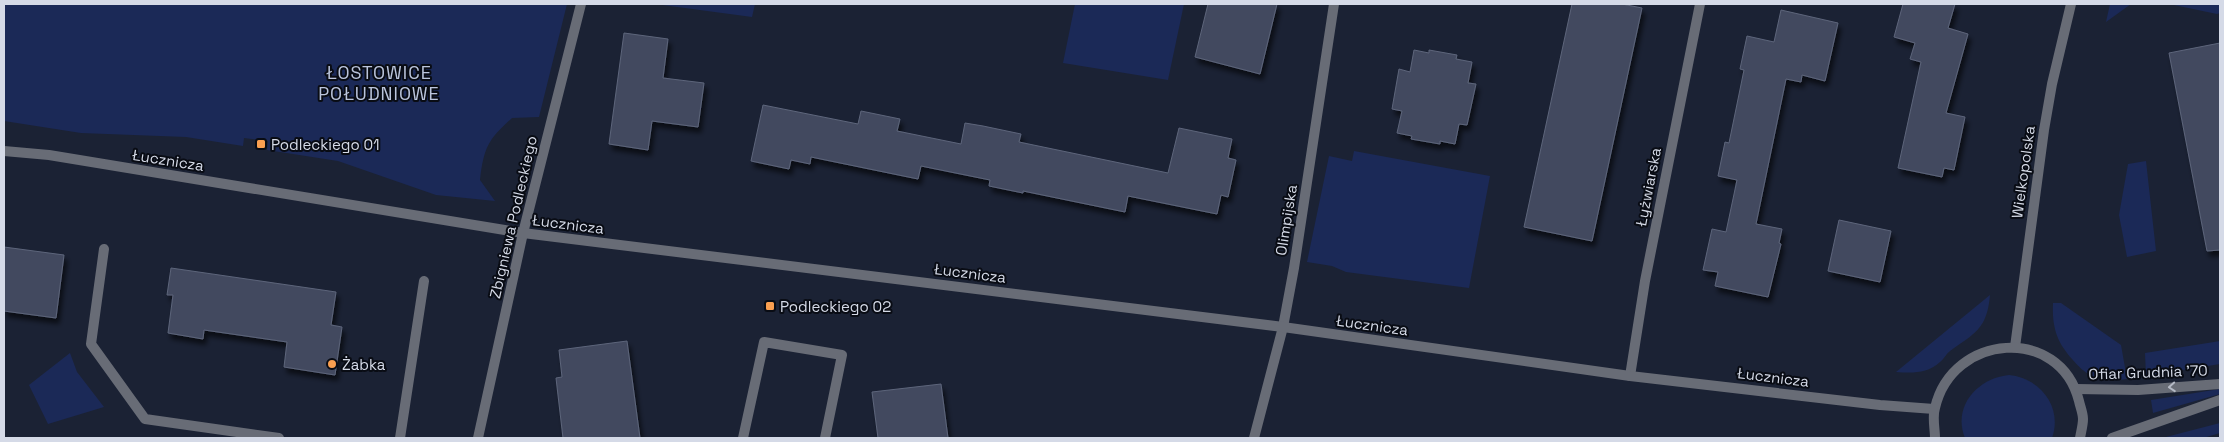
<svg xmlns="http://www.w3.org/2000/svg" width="2224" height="442" viewBox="0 0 2224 442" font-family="'Space Grotesk',sans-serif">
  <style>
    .green { fill: #1b2957 }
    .building { fill: #434a5f; stroke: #5d657b; filter: url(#shadow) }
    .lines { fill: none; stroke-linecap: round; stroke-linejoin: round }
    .minor { stroke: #686c76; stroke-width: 10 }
    .tertiary { stroke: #686c76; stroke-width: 10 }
    .oneway { stroke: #b4b9c5 }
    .poi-dot { fill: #fa9f50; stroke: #090c14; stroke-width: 2 }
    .labels { text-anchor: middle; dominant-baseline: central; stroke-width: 4; stroke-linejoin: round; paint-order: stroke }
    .poi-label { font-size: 15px; fill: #d5dae7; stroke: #090c14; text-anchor: start }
    .street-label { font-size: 15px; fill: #d5dae7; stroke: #090c14 }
    .quarter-label { font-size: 18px; letter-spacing: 1px; fill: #bbc5dd; stroke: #090c14 }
  </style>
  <defs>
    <filter id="shadow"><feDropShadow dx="3" dy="5.5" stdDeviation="2.5" flood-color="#0009"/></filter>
  </defs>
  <rect width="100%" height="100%" fill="#1b2234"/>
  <g class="green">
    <path d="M4,4H567L539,117L512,118C488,140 484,147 480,180L495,201L436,195L338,161L267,150L268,141L244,138L243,146L186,137L81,133L4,121Z"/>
    <path d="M655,4H755L752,17Z"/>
    <path d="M1075,4H1184L1168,80L1063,63Z"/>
    <path d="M2110,4H2131L2106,22Z"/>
    <path d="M2169,4H2220V13L2217,14Z"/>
    <path d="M1354,151L1490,176L1469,288L1346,272L1332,266L1307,262L1329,156L1352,161Z"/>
    <path d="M2146,161L2156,251L2127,257L2119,215L2128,164Z"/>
    <path d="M1990,295C1987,329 1975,333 1950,351C1946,354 1944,359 1940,362C1927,374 1912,373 1896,372Z"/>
    <path d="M2053,303H2061L2121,345L2127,379C2100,382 2089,379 2072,359C2056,341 2052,326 2053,303Z"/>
    <path d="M2220,341V364L2146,376L2145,353Z"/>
    <path d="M70,353L77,372L104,407L48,424L29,385Z"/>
    <path d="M2009,375C2040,378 2063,407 2052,438H1965C1952,406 1978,378 2009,375Z"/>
    <path d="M2220,389V394L2153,413L2151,400Z"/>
    <path d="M2220,423V433L2203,438H2162Z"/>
  </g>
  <g class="building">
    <path d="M1208,4H1277L1260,74L1195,57Z"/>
    <path d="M1572,4H1622L1642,8L1592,241L1524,227Z"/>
    <path d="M1903,4H1955L1948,28L1968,34L1946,113L1965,117L1954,170L1944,168L1942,177L1898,168L1921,62L1910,59L1915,43L1894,37Z"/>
    <path d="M1781,10L1838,23L1825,81L1802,75L1801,82L1786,79L1756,224L1782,229L1779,243L1781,244L1768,297L1715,286L1718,272L1703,270L1712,229L1726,232L1737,180L1718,176L1725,142L1729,143L1744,70L1740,69L1747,36L1774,42Z"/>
    <path d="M624,33L668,39L663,78L704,83L698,127L652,121L648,150L609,144Z"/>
    <path d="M2220,43V250L2207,251L2169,53Z"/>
    <path d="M1414,50L1429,53V50L1457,55L1456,59L1472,62L1468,83L1476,84L1467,125L1459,124L1455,144L1440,141V144L1411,139L1412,136L1397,133L1402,111L1392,109L1399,69L1410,72Z"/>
    <path d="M763,105L858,124L861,111L900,119L897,131L961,144L965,123L983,126L1021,134L1019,142L1168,173L1179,128L1232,139L1228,158L1236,160L1228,197L1221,195L1217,214L1128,196L1125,212L1023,191V193L989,186L990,180L921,166L918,179L811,157L810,164L791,160L789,169L751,161Z"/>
    <path d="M1839,220L1891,231L1880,282L1828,271Z"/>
    <path d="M4,247L64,255L56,318L4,311Z"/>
    <path d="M171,268L336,292L331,325L342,327L335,375L284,367L287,342L204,330L203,339L168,333L173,295H167Z"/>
    <path d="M627,341L640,438H563L556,378L562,377L559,350Z"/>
    <path d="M941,384L948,438H878L872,392Z"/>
  </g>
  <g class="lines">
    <g class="minor">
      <path d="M104,249L91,344L145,419L279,438"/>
      <path d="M2015,347L2044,130L2052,84L2071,4"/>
      <path d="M1630,376L1645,281L1700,4"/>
      <path d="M400,438L424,281"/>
      <path d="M478,438L523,233L581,4"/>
      <path d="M743,438L764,342L842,355L825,438"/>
      <path d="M1254,438L1283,327L1294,268L1334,4"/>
    </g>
    <g class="tertiary">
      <path d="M4,151L49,155L523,233L1283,327L1630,376L1880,405L1934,409"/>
      <path d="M2076,389L2138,390L2220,384"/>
      <path d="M1935,438C1935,429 1932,417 1935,408C1952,333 2060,325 2079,401C2080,406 2083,413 2083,419C2083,425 2081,432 2080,438"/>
      <path d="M2112,438L2220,400"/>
    </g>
  </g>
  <defs><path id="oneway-chevron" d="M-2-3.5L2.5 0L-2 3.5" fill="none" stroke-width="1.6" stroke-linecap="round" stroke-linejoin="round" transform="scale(1.25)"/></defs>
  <use class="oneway" href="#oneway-chevron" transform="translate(2172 387) rotate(176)"/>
  <g class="poi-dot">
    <rect x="256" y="139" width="10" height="10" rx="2.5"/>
    <rect x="765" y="301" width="10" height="10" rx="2.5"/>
    <circle cx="332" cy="364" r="5"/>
  </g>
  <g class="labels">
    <g class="poi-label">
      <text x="271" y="144">Podleckiego 01</text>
      <text x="780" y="306">Podleckiego 02</text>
      <text x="342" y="364">Żabka</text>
    </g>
    <g class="street-label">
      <text transform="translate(168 160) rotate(9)">Łucznicza</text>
      <text transform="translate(2023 172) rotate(-82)">Wielkopolska</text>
      <text transform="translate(1648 187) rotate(-79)">Łyżwiarska</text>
      <text transform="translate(513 217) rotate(-77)">Zbigniewa Podleckiego</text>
      <text transform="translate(1286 220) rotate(-81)">Olimpijska</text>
      <text transform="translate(568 224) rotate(7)">Łucznicza</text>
      <text transform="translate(970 273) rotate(7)">Łucznicza</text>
      <text transform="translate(1372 325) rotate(8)">Łucznicza</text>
      <text transform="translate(2148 372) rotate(-2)">Ofiar Grudnia '70</text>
      <text transform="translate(1773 377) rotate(7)">Łucznicza</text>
    </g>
    <g class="quarter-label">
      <text x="379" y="72">ŁOSTOWICE<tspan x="379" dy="21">POŁUDNIOWE</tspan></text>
    </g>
  </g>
  <rect width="2224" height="442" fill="none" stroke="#d5dae7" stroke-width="10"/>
</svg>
